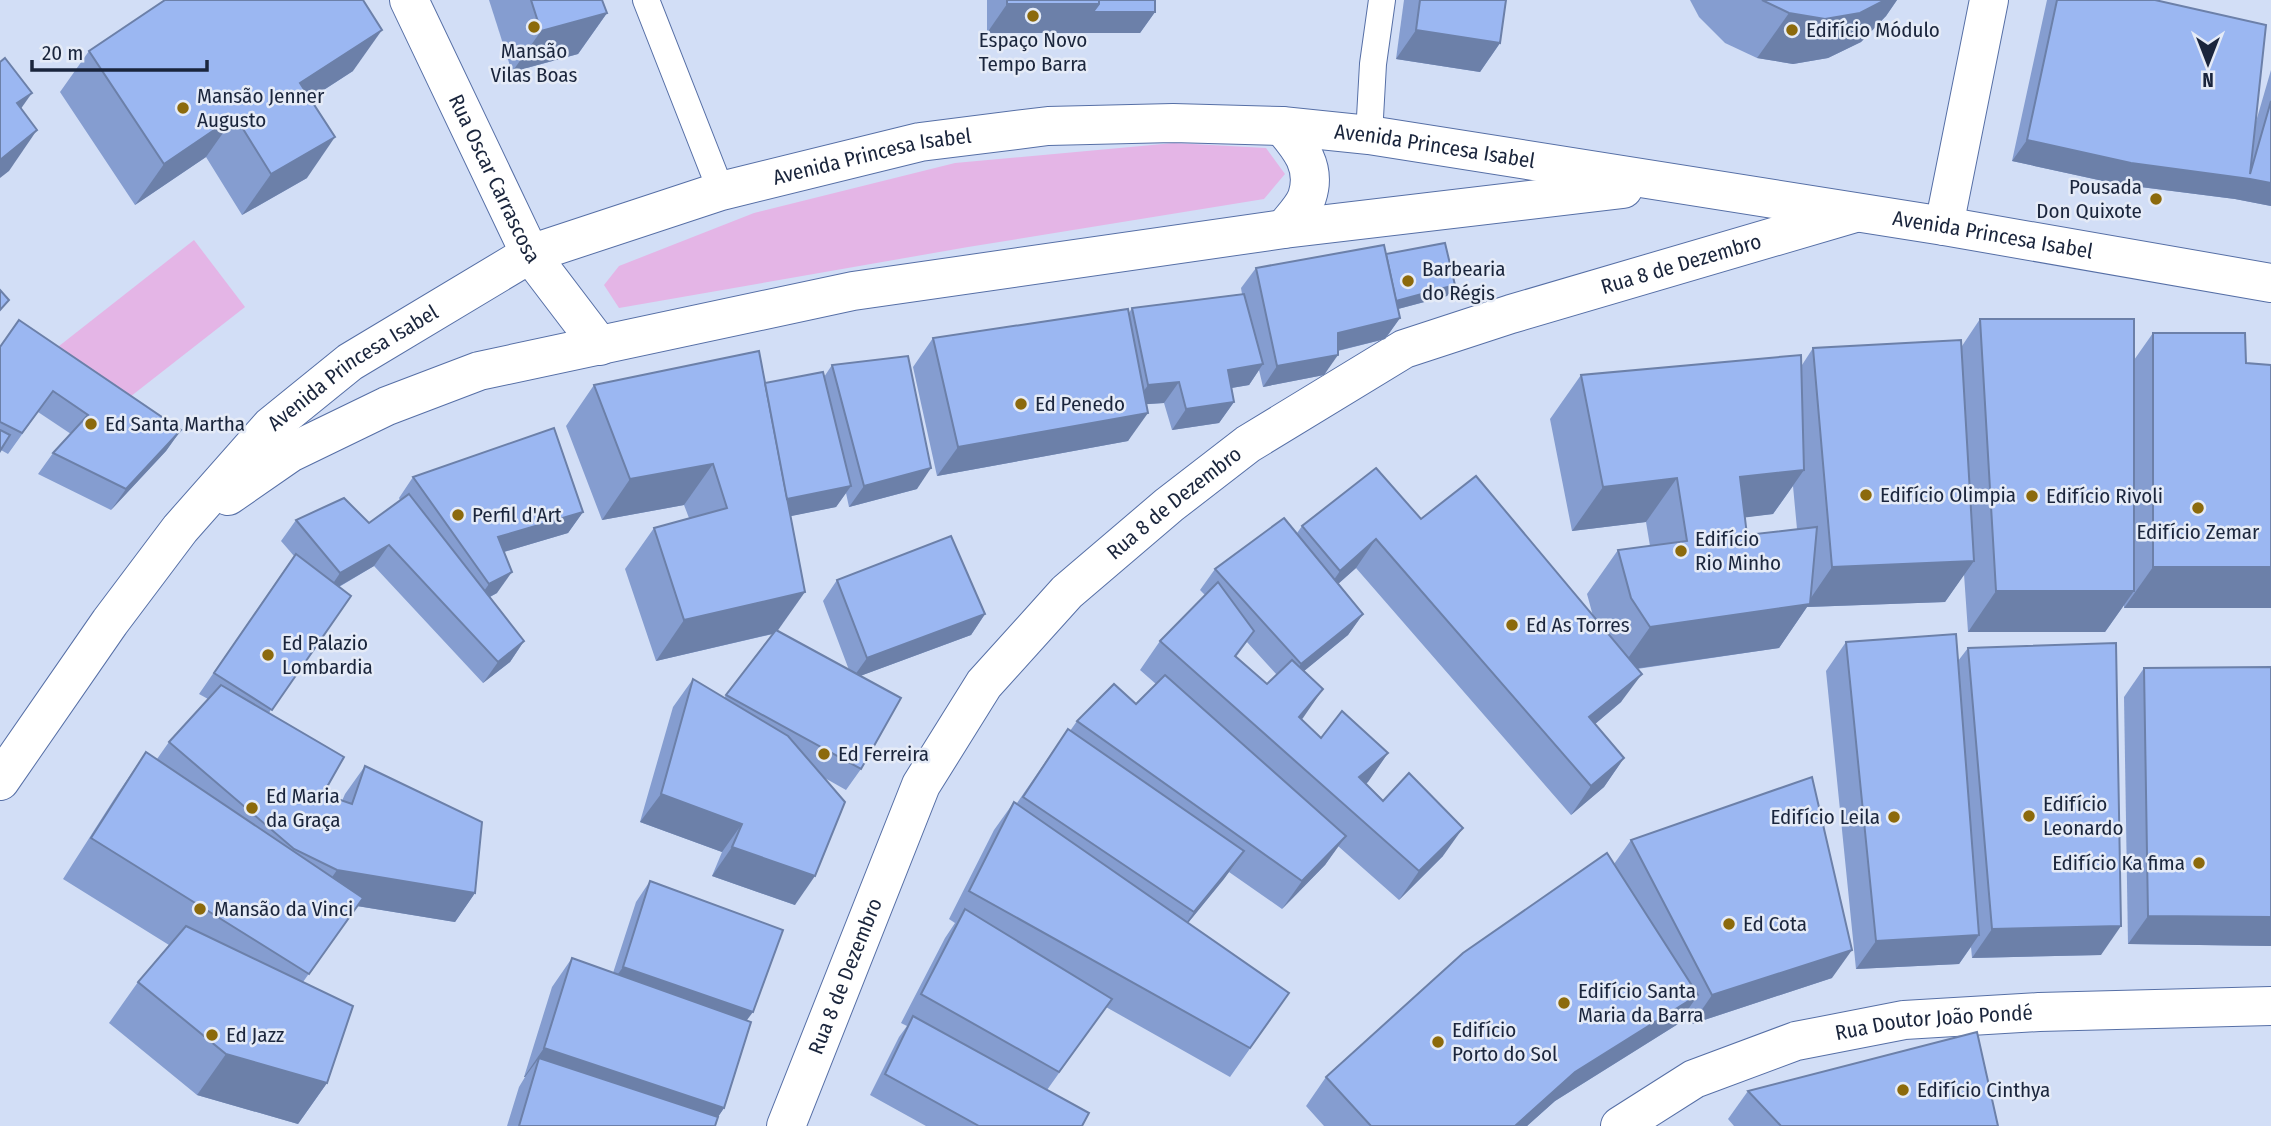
<svg xmlns="http://www.w3.org/2000/svg" width="2271" height="1126" viewBox="0 0 2271 1126" font-family="'Fira Sans Condensed',sans-serif">
  <style>
    .green { fill: #e4b5e6 }
    .lines { fill: none; stroke-linecap: round; stroke-linejoin: round }
    .lane-casing { stroke: #566fa6; stroke-width: 28 }
    .street-casing { stroke: #566fa6; stroke-width: 40 }
    .secondary-casing { stroke: #566fa6; stroke-width: 40 }
    .lane { stroke: #fff; stroke-width: 26 }
    .street { stroke: #fff; stroke-width: 38 }
    .secondary { stroke: #fff; stroke-width: 38 }
    .wall { fill: #859dd0; fill-rule: evenodd }
    .shaded-wall { fill: #6c80a9 }
    .building { fill: #9bb7f2; stroke: #6c80a9; stroke-width: 2 }
    .poi-dot { fill: #8c6a0c; stroke: #e5ebf7; stroke-width: 2.5 }
    .labels { text-anchor: middle; dominant-baseline: central; stroke-width: 5; stroke-linejoin: round; paint-order: stroke }
    .poi-label { font-size: 21px; fill: #1a253c; stroke: #e5ebf7; text-anchor: start }
    .street-label { font-size: 21px; fill: #1a253c; stroke: #e5ebf7 }
  </style>
  <rect width="100%" height="100%" fill="#d2def6"/>
  <g class="green">
    <path d="M1174,143L1266,148L1285,174L1264,199L968,247L619,308L604,285L619,266L754,213L955,163Z"/>
    <path d="M194,240L245,307L126,400L54,350Z"/>
  </g>
  <g class="lines">
    <g class="lane-casing">
      <g id="lane">
        <path d="M646,0L721,191"/>
        <path d="M1369,135L1373,64L1382,0"/>
      </g>
    </g>
    <g class="street-casing">
      <g id="street">
        <path id="s1" d="M409,0L530,254L600,346"/>
        <path d="M1944,226L1989,0"/>
        <path id="s2" d="M786,1126L921,785L984,684L1067,592L1169,505L1248,444L1404,349L1511,314L1855,213"/>
        <path id="s3" d="M1620,1126L1694,1079L1796,1041L1904,1020L2039,1012L2271,1006"/>
      </g>
    </g>
    <g class="secondary-casing">
      <g id="secondary">
        <path d="M1282,126C1300,147 1317,167 1307,197C1303,208 1291,220 1284,229"/>
        <path d="M228,496L290,453L387,406L479,371L853,291L1284,229L1623,189"/>
        <path id="s4" d="M0,781L110,622L180,529L271,426L350,362L530,254L721,191L920,142L1048,126L1173,123L1282,126L1369,135L1944,226L2271,283"/>
      </g>
    </g>
    <use href="#lane" class="lane"/>
    <use href="#street" class="street"/>
    <use href="#secondary" class="secondary"/>
  </g>
  <g class="wall">
    <path d="M489,0H602L607,13L578,54L512,72Z"/>
    <path d="M987,0H1155V12L1140,33H987Z"/>
    <path d="M1404,0H1506L1500,43L1480,72L1396,59Z"/>
    <path d="M1690,0H1897L1886,16L1861,42L1828,58L1793,64L1757,58L1725,43L1699,17Z"/>
    <path d="M2047,0H2155L2255,125L2271,70V206L2235,199L2117,184L2012,161Z"/>
    <path d="M89,51L353,71L310,99L307,178L242,215L206,157L135,205L60,92Z"/>
    <path d="M1386,254L1455,285L1447,296L1398,309L1400,318L1385,339L1338,351L1324,375L1263,387L1259,370L1249,385L1231,388L1234,402L1219,423L1172,430L1164,403L1147,404L1128,441L937,476L913,367L933,338L1129,313L1132,308L1242,294L1241,288L1256,268Z"/>
    <path d="M1980,319L2134,360L2153,333L2246,363L2271,608H2124V605L2105,632H1968L1964,574L1945,602L1807,607L1779,648L1637,669L1621,702L1595,724L1624,758L1604,787L1571,815L1356,568L1338,584L1363,614L1348,635L1304,671L1301,719L1321,738L1388,753L1366,784L1443,856L1399,900L1338,846L1325,865L1282,909L1229,872L1188,923L1289,993L1230,1077L1106,1007L1047,1090L1082,1126H926L870,1095L899,1037L907,1026L901,1023L945,938L955,923L949,919L994,830L1014,802L1017,803L1068,729L1070,731L1077,721L1136,704L1156,684L1140,670L1160,641L1205,595L1200,590L1215,569L1297,533L1302,526L1421,519L1593,616L1587,594L1618,550L1650,546L1646,522L1572,531L1550,419L1581,375L1802,365L1813,348L1962,346ZM1793,486L1797,529L1747,535L1745,517L1773,514ZM1247,642L1277,675L1267,684L1236,657Z"/>
    <path d="M0,347L181,430L166,451L111,510L38,474L53,453L71,434L38,412L8,454L1,450L0,451Z"/>
    <path d="M832,365L917,489L849,507L846,493L836,507L790,516L777,631L849,670L823,601L837,580L985,614L971,635L860,676L861,769L846,790L823,777L795,905L712,876L722,852L640,822L673,707L693,679L724,698L773,634L656,661L625,569L654,528L689,518L684,505L602,520L566,426L594,385L765,383L824,377Z"/>
    <path d="M413,477L583,512L568,533L504,552L497,593L490,597L524,641L510,662L483,683L374,566L339,587L269,713L323,794L342,801L345,794L365,766L475,893L455,922L357,906L303,982L327,1083L298,1124L197,1095L109,1023L138,982L169,945L63,879L118,793L146,752L157,759L169,742L208,699L199,694L294,556L281,541L296,520L369,523L400,500L399,498Z"/>
    <path d="M1846,642L1958,661L1968,648L2101,955L1972,958L1971,947L1959,964L1856,969L1826,671Z"/>
    <path d="M2271,667V946L2128,944L2124,697L2144,668Z"/>
    <path d="M1631,840L1832,978L1692,1024L1686,1013L1678,1024L1555,1101L1527,1126H1324L1306,1106L1326,1077L1614,864Z"/>
    <path d="M650,881L746,1021L724,1108L717,1118L715,1126H507L519,1087L525,1077H524L552,987L572,958L613,973L636,902Z"/>
    <path d="M1748,1091L1998,1126H1734L1728,1119Z"/>
  </g>
  <g class="shaded-wall">
    <path d="M1885,0H1897L1886,16L1861,42L1828,58L1793,64L1757,58L1789,13Z"/>
    <path d="M1007,4H1099L1155,12L1140,33H987Z"/>
    <path d="M607,13L578,54L512,72L541,31Z"/>
    <path d="M382,30L353,71L271,124L300,83Z"/>
    <path d="M1416,30L1500,43L1480,72L1396,59Z"/>
    <path d="M32,93L3,134L17,103Z"/>
    <path d="M235,116L206,157L135,205L164,164Z"/>
    <path d="M37,130L9,171L0,178V160Z"/>
    <path d="M335,137L307,178L242,215L271,174Z"/>
    <path d="M2027,140L2271,183V206L2235,199L2117,184L2012,161Z"/>
    <path d="M1455,285L1447,296L1379,314L1386,303Z"/>
    <path d="M1400,318L1385,339L1324,354L1338,333Z"/>
    <path d="M1338,355L1324,375L1263,387L1277,366Z"/>
    <path d="M1263,364L1249,385L1214,391L1228,370Z"/>
    <path d="M1179,382L1164,403L1134,405L1148,385Z"/>
    <path d="M1234,402L1219,423L1172,430L1186,409Z"/>
    <path d="M1148,413L1128,441L937,476L958,447Z"/>
    <path d="M181,430L166,451L111,510L126,489Z"/>
    <path d="M713,464L684,505L602,520L630,479Z"/>
    <path d="M931,468L917,489L849,507L864,486Z"/>
    <path d="M1804,470L1773,514L1709,522L1740,477Z"/>
    <path d="M1677,478L1646,522L1572,531L1603,487Z"/>
    <path d="M851,486L836,507L772,520L787,499Z"/>
    <path d="M583,512L568,533L483,558L498,537Z"/>
    <path d="M1376,539L1356,568L1320,600L1340,571Z"/>
    <path d="M389,545L374,566L326,594L340,573Z"/>
    <path d="M1974,561L1945,602L1807,607L1779,648L1619,671L1650,627L1806,605L1832,567Z"/>
    <path d="M2153,567H2271V608H2124Z"/>
    <path d="M512,572L497,593L474,605L489,584Z"/>
    <path d="M1996,591H2134L2105,632H1968Z"/>
    <path d="M805,592L776,633L656,661L684,620Z"/>
    <path d="M985,614L971,635L852,679L867,658Z"/>
    <path d="M1363,614L1348,635L1287,685L1301,664Z"/>
    <path d="M524,641L510,662L483,683L498,662Z"/>
    <path d="M1642,674L1621,702L1569,746L1589,717Z"/>
    <path d="M1323,689L1303,718L1279,746L1299,717Z"/>
    <path d="M1388,753L1368,782L1342,803L1359,777Z"/>
    <path d="M1624,758L1604,787L1571,815L1591,786Z"/>
    <path d="M661,794L742,824L722,852L640,822Z"/>
    <path d="M1463,828L1443,856L1399,900L1419,871Z"/>
    <path d="M1346,836L1325,865L1282,909L1302,881Z"/>
    <path d="M732,847L815,876L795,905L712,876Z"/>
    <path d="M1244,851L1224,879L1174,940L1194,912Z"/>
    <path d="M337,870L475,893L455,922L357,906L280,1015L357,906L317,899Z"/>
    <path d="M2148,916L2271,917V946L2128,944Z"/>
    <path d="M2121,926L2101,955L1972,958L1992,929Z"/>
    <path d="M1979,935L1959,964L1856,969L1876,941Z"/>
    <path d="M1852,950L1832,978L1692,1024L1712,995Z"/>
    <path d="M623,967L753,1012L738,1032L608,988Z"/>
    <path d="M1698,995L1678,1024L1555,1101L1527,1126H1515L1575,1072Z"/>
    <path d="M544,1048L724,1108L712,1126L539,1058L525,1077H524Z"/>
    <path d="M226,1054L327,1083L298,1124L197,1095Z"/>
  </g>
  <g class="building">
    <path d="M165,0H363L382,30L300,83L335,137L271,174L235,116L164,164L89,51Z"/>
    <path d="M531,0H602L607,13L541,31Z"/>
    <rect x="1007" y="0" width="92" height="4"/>
    <path d="M1099,0H1155V12H1093L1099,4Z"/>
    <path d="M1420,0H1506L1500,43L1416,30Z"/>
    <path d="M1762,0H1885L1860,13L1825,19L1789,13Z"/>
    <path d="M2057,0H2155L2266,25L2250,174L2271,101V183L2250,179L2131,163L2027,140Z"/>
    <path d="M5,58L32,93L17,103L37,130L0,160V62Z"/>
    <path d="M1445,243L1455,285L1396,301L1386,254Z"/>
    <path d="M1384,245L1400,318L1338,333V355L1277,366L1256,268Z"/>
    <path d="M0,290L9,300L0,310Z"/>
    <path d="M1244,294L1263,364L1228,370L1234,402L1186,409L1179,382L1148,385L1132,308Z"/>
    <path d="M1128,309L1148,413L958,447L933,338Z"/>
    <path d="M1980,319H2134V591H1996Z"/>
    <path d="M19,320L181,430L126,489L53,453L88,415L53,391L22,433L0,422V347Z"/>
    <path d="M2153,333H2245L2246,363L2271,365V567H2153Z"/>
    <path d="M1961,340L1974,561L1832,567L1813,348Z"/>
    <path d="M759,351L805,592L684,620L654,528L727,508L713,464L630,479L594,385Z"/>
    <path d="M1801,355L1804,470L1740,477L1747,535L1817,527L1810,604L1650,627L1631,598L1618,550L1687,541L1677,478L1603,487L1581,375Z"/>
    <path d="M908,356L931,468L864,486L832,365Z"/>
    <path d="M823,372L851,486L787,499L765,383Z"/>
    <path d="M554,428L583,512L498,537L512,572L489,584L413,477Z"/>
    <path d="M0,430L10,435L0,451Z"/>
    <path d="M1376,468L1421,519L1476,476L1642,674L1589,717L1624,758L1591,786L1376,539L1340,571L1302,526Z"/>
    <path d="M409,494L524,641L498,662L389,545L340,573L296,520L344,498L369,523Z"/>
    <path d="M1284,518L1363,614L1301,664L1215,569Z"/>
    <path d="M951,536L985,614L867,658L837,580Z"/>
    <path d="M296,554L351,596L272,710L214,673Z"/>
    <path d="M1218,582L1254,631L1235,656L1267,684L1292,660L1323,689L1299,717L1321,738L1342,711L1388,753L1359,777L1383,801L1409,773L1463,828L1419,871L1160,641Z"/>
    <path d="M776,630L901,698L861,769L726,695Z"/>
    <path d="M1956,634L1979,935L1876,941L1846,642Z"/>
    <path d="M2116,643L2121,926L1992,929L1968,648Z"/>
    <path d="M2271,667V917L2148,916L2144,668Z"/>
    <path d="M1165,675L1346,836L1302,881L1077,721L1114,684L1136,704Z"/>
    <path d="M693,679L788,736L845,802L815,876L732,847L742,824L661,794Z"/>
    <path d="M221,685L344,757L323,794L352,804L365,766L482,822L475,893L337,870L294,849L169,742Z"/>
    <path d="M1068,729L1244,851L1194,912L1023,797Z"/>
    <path d="M146,752L363,898L309,974L91,838Z"/>
    <path d="M1812,777L1852,950L1712,995L1631,840Z"/>
    <path d="M1014,802L1289,993L1250,1048L969,891Z"/>
    <path d="M1607,853L1698,995L1575,1072L1515,1126H1371L1326,1077L1463,953Z"/>
    <path d="M650,881L783,930L753,1012L623,967Z"/>
    <path d="M965,909L1112,999L1059,1072L921,994Z"/>
    <path d="M186,926L353,1006L327,1083L226,1054L138,982Z"/>
    <path d="M572,958L751,1022L724,1108L544,1048Z"/>
    <path d="M913,1016L1089,1113L1082,1126H979L885,1074Z"/>
    <path d="M1977,1032L1998,1126H1781L1748,1091Z"/>
    <path d="M539,1058L718,1117L715,1126H519Z"/>
  </g>
  <g class="poi-dot">
    <circle cx="1033" cy="16" r="7"/>
    <circle cx="534" cy="27" r="7"/>
    <circle cx="1792" cy="30" r="7"/>
    <circle cx="183" cy="108" r="7"/>
    <circle cx="2156" cy="199" r="7"/>
    <circle cx="1408" cy="281" r="7"/>
    <circle cx="1021" cy="404" r="7"/>
    <circle cx="91" cy="424" r="7"/>
    <circle cx="1866" cy="495" r="7"/>
    <circle cx="2032" cy="496" r="7"/>
    <circle cx="2198" cy="508" r="7"/>
    <circle cx="458" cy="515" r="7"/>
    <circle cx="1681" cy="551" r="7"/>
    <circle cx="1512" cy="625" r="7"/>
    <circle cx="268" cy="655" r="7"/>
    <circle cx="824" cy="754" r="7"/>
    <circle cx="252" cy="808" r="7"/>
    <circle cx="2029" cy="816" r="7"/>
    <circle cx="1894" cy="817" r="7"/>
    <circle cx="2199" cy="863" r="7"/>
    <circle cx="200" cy="909" r="7"/>
    <circle cx="1729" cy="924" r="7"/>
    <circle cx="1564" cy="1003" r="7"/>
    <circle cx="212" cy="1035" r="7"/>
    <circle cx="1438" cy="1042" r="7"/>
    <circle cx="1903" cy="1090" r="7"/>
  </g>
  <g class="labels">
    <g class="poi-label">
      <text x="1806" y="30">Edifício Módulo</text>
      <text x="1033" y="40" text-anchor="middle">Espaço Novo<tspan x="1033" dy="24">Tempo Barra</tspan></text>
      <text x="534" y="51" text-anchor="middle">Mansão<tspan x="534" dy="24">Vilas Boas</tspan></text>
      <text x="197" y="96">Mansão Jenner<tspan x="197" dy="24">Augusto</tspan></text>
      <text x="2142" y="187" text-anchor="end">Pousada<tspan x="2142" dy="24">Don Quixote</tspan></text>
      <text x="1422" y="269">Barbearia<tspan x="1422" dy="24">do Régis</tspan></text>
      <text x="1035" y="404">Ed Penedo</text>
      <text x="105" y="424">Ed Santa Martha</text>
      <text x="1880" y="495">Edifício Olimpia</text>
      <text x="2046" y="496">Edifício Rivoli</text>
      <text x="472" y="515">Perfil d'Art</text>
      <text x="2198" y="532" text-anchor="middle">Edifício Zemar</text>
      <text x="1695" y="539">Edifício<tspan x="1695" dy="24">Rio Minho</tspan></text>
      <text x="1526" y="625">Ed As Torres</text>
      <text x="282" y="643">Ed Palazio<tspan x="282" dy="24">Lombardia</tspan></text>
      <text x="838" y="754">Ed Ferreira</text>
      <text x="266" y="796">Ed Maria<tspan x="266" dy="24">da Graça</tspan></text>
      <text x="2043" y="804">Edifício<tspan x="2043" dy="24">Leonardo</tspan></text>
      <text x="1880" y="817" text-anchor="end">Edifício Leila</text>
      <text x="2185" y="863" text-anchor="end">Edifício Ka fima</text>
      <text x="214" y="909">Mansão da Vinci</text>
      <text x="1743" y="924">Ed Cota</text>
      <text x="1578" y="991">Edifício Santa<tspan x="1578" dy="24">Maria da Barra</tspan></text>
      <text x="1452" y="1030">Edifício<tspan x="1452" dy="24">Porto do Sol</tspan></text>
      <text x="226" y="1035">Ed Jazz</text>
      <text x="1917" y="1090">Edifício Cinthya</text>
    </g>
    <g class="street-label">
      <text stroke="none"><textPath href="#s4" startOffset="1682">Avenida Princesa Isabel</textPath></text>
      <text stroke="none"><textPath href="#s4" startOffset="1115">Avenida Princesa Isabel</textPath></text>
      <text stroke="none"><textPath href="#s1" startOffset="198">Rua Oscar Carrascosa</textPath></text>
      <text stroke="none"><textPath href="#s4" startOffset="2247">Avenida Princesa Isabel</textPath></text>
      <text stroke="none"><textPath href="#s2" startOffset="1316">Rua 8 de Dezembro</textPath></text>
      <text stroke="none"><textPath href="#s4" startOffset="548">Avenida Princesa Isabel</textPath></text>
      <text stroke="none"><textPath href="#s2" startOffset="749">Rua 8 de Dezembro</textPath></text>
      <text stroke="none"><textPath href="#s2" startOffset="161">Rua 8 de Dezembro</textPath></text>
      <text stroke="none"><textPath href="#s3" startOffset="336">Rua Doutor João Pondé</textPath></text>
    </g>
  </g>
  <g transform="translate(2208 63) rotate(180)" stroke="#e5ebf7" stroke-width="5" paint-order="stroke">
  <path d="M0-5L12 26L0 18L-12 26Z" fill="#1a253c"/>
  <text y="-10" font-size="19" font-weight="bold" text-anchor="middle" fill="#1a253c">N</text>
  </g>
  <path d="M32 60v10h175v-10" fill="none" stroke="#1a253c" stroke-width="3.5"/>
  <text x="42" y="60" font-size="21" fill="#1a253c" stroke="#e5ebf7" stroke-width="5" paint-order="stroke">20 m</text>
</svg>
